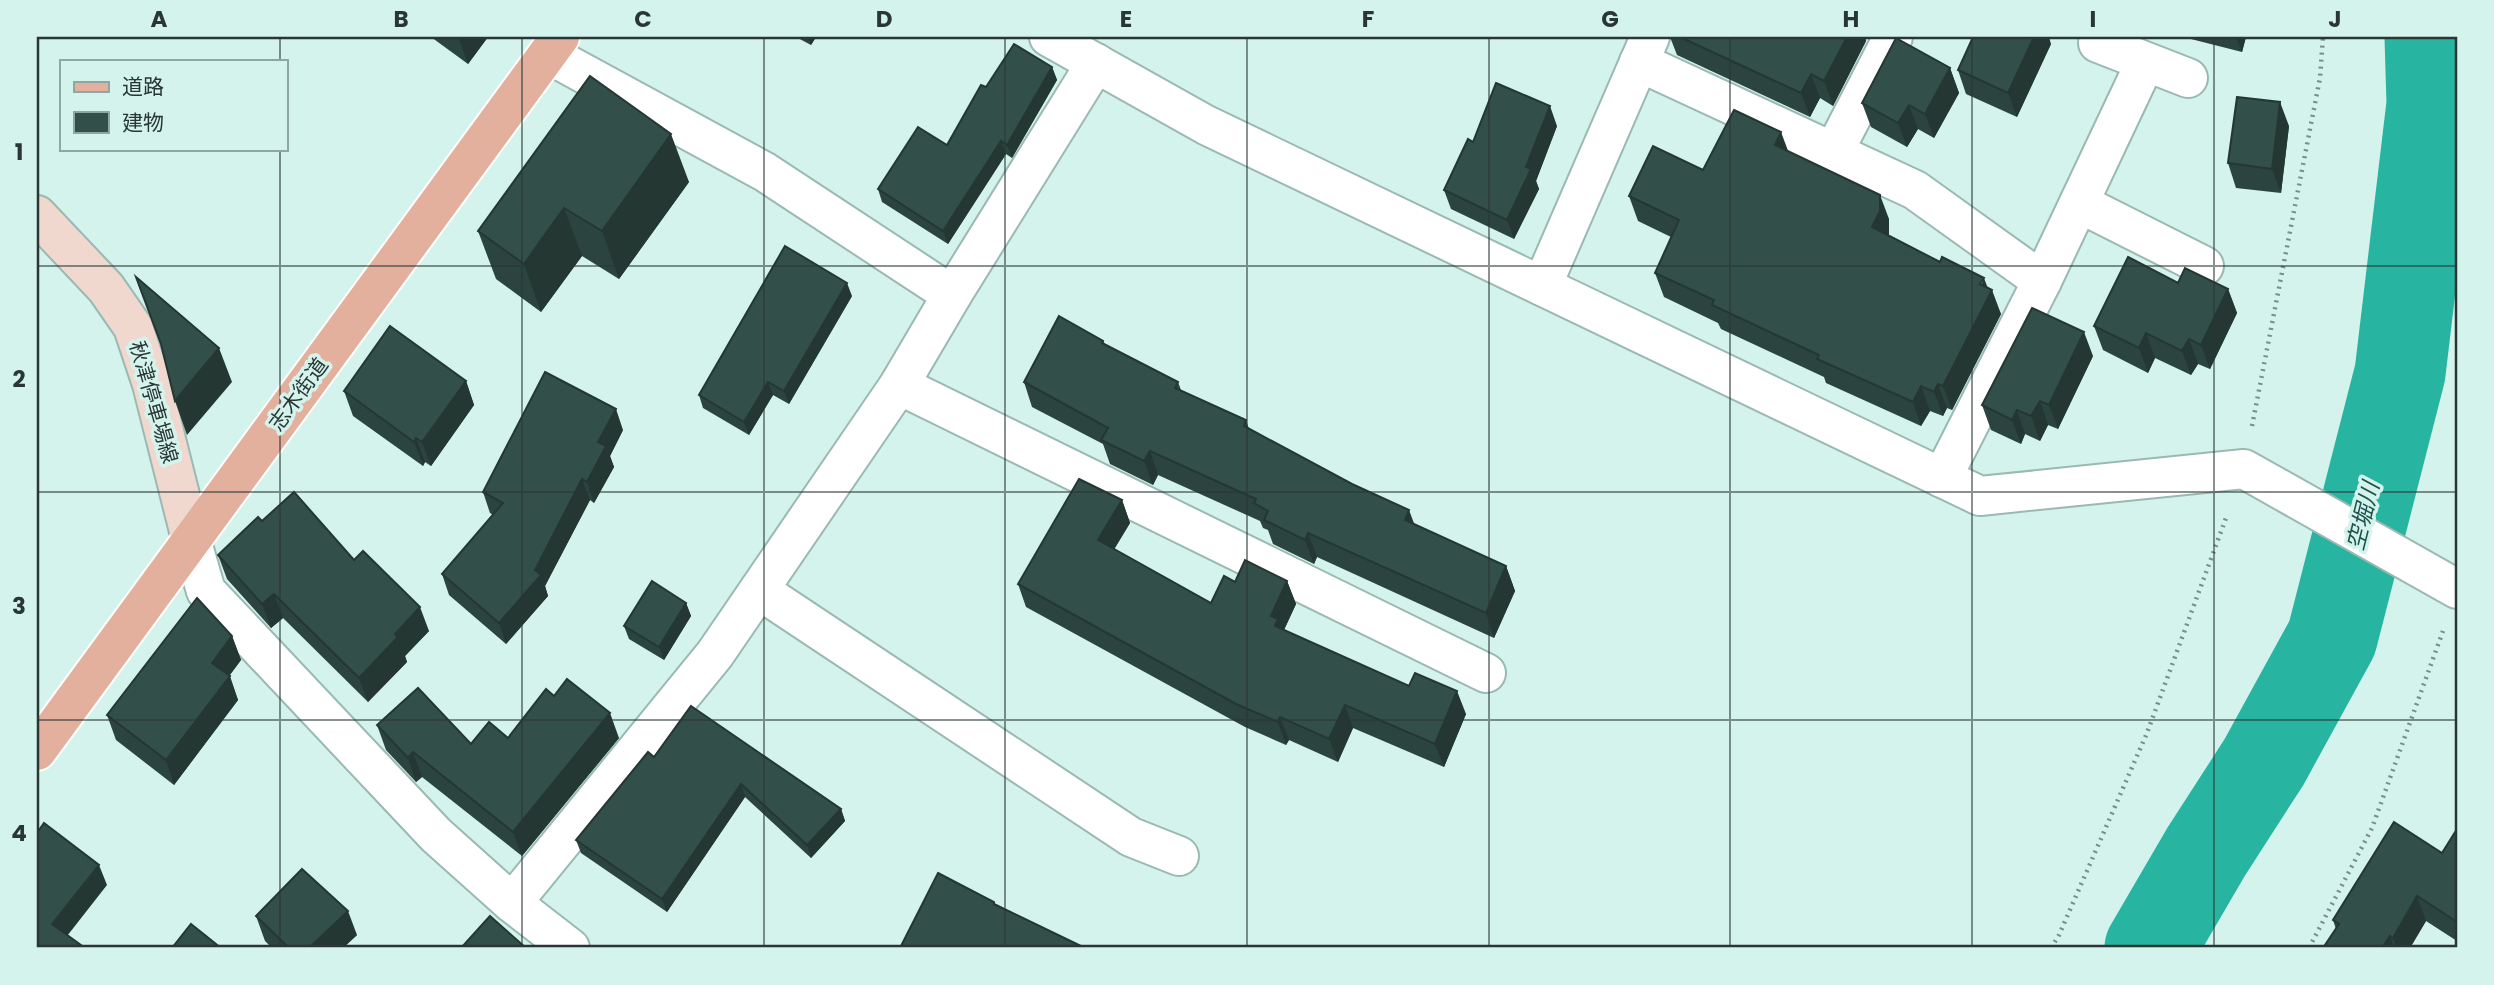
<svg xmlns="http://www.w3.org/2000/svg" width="2494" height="985" viewBox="0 0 2494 985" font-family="Poppins,'Noto Sans JP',sans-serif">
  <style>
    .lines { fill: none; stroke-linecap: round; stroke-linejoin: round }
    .river { stroke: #27b4a0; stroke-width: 91 }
    .street-casing { stroke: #9ab9b2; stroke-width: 42 }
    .secondary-casing { stroke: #9ab9b2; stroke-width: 42 }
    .primary-casing { stroke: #fff; stroke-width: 42 }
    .path { stroke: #798e8a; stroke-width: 4.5; stroke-dasharray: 2 5; stroke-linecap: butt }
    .street { stroke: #fff; stroke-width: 38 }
    .secondary { stroke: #f1d8ce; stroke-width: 38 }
    .primary { stroke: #e2b09d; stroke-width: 38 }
    .wall { fill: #2c443f }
    .shaded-wall { fill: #243733 }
    .building { fill: #334f49; stroke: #243733; stroke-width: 2 }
    .grid { fill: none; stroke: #2a3634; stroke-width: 2; stroke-opacity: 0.55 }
    .labels { text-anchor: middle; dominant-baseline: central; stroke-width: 7; stroke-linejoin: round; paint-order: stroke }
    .street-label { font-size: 21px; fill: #2a3634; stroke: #d3f3ec }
    .water-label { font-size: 23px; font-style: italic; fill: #1c534a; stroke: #d3f3ec }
    .neatline { fill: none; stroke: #2a3634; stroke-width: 2.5 }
    .grid-label { font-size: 23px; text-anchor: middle; font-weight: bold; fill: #2a3634 }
  </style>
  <rect width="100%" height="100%" fill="#d3f3ec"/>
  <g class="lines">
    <path class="river" d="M2150,948L2206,852L2264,762L2332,638L2400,373L2432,104L2430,37"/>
    <g class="street-casing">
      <g id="street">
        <path d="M1049,37L1206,125L1980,496L2244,469L2457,589"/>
        <path d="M2098,43L2188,78"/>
        <path d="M1639,62L1915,190L2042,281"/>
        <path d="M1833,153L1893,37"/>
        <path d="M2079,203L2204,266"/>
        <path d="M1542,286L1650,37"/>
        <path d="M952,295L1096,63"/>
        <path d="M899,385L1486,673"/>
        <path d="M1942,478L2042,281L2145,63"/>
        <path d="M191,539L206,591L436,835L512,903L570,948"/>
        <path d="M759,590L1131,837L1179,856"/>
        <path d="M512,903L715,654L899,385L952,295L765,172L548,54"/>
      </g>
    </g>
    <g class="secondary-casing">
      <path id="secondary" d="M37,215L106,288L133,327L152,384L191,539"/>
    </g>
    <g class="primary-casing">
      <path id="primary" d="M37,751L560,37"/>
    </g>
    <g class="path">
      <path d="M2252,426L2320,78L2323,37"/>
      <path d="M2051,948L2059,935L2147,733L2226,518"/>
      <path d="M2309,948L2372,828L2443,631"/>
    </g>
    <use href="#street" class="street"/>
    <use href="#secondary" class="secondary"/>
    <use href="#primary" class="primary"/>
  </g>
  <g class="wall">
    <path d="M431,37H488L468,64Z"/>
    <path d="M796,37H816L811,45Z"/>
    <path d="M1670,37H1865L1866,41L1833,106L1820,98L1810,117L1677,55Z"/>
    <path d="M2183,37H2246L2242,52Z"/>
    <path d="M2051,44L2017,117L1966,94L1958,70Z"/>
    <path d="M1052,67L1057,80L1012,158L1006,154L948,244L882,202L878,189L947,145L986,87Z"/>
    <path d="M1950,68L1959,93L1934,138L1918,129L1907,147L1871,127L1862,103Z"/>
    <path d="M590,76L689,182L619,279L582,256L541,312L496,279L478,231Z"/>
    <path d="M1557,126L1536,181L1539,189L1514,239L1451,209L1444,190L1473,142Z"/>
    <path d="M2289,126L2281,193L2236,188L2228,163Z"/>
    <path d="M1788,151L1889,219L1888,236L1987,288L2001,314L1952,410L1947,408L1943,416L1930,411L1921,426L1826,383L1824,377L1721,329L1718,323L1664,297L1655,273L1671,237L1638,221L1629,196L1703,170Z"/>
    <path d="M2178,283L2228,289L2237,313L2210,369L2198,364L2191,375L2155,358L2148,373L2103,350L2094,326Z"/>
    <path d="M852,296L789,404L773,395L749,435L703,408L699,395Z"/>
    <path d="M1103,341L1105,344L1178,382L1181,390L1246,420L1249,429L1415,525L1506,566L1515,591L1494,638L1317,557L1314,564L1273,544L1268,530L1263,528L1260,521L1158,475L1153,485L1110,464L1103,444L1032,407L1024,382Z"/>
    <path d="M2093,356L2058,429L2048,425L2040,441L2025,434L2021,444L1991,430L1982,405Z"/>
    <path d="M466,381L474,405L431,466L425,462L423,466L353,416L344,391Z"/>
    <path d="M623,430L610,456L614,467L594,503L590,500L545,586L548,596L506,644L449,595L442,574L493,515L490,513L483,492Z"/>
    <path d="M1122,500L1130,523L1114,549L1211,603L1235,582L1287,581L1296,604L1284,630L1466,714L1444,767L1353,728L1338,762L1289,740L1286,745L1245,727L1026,607L1018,584Z"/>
    <path d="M262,521L354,560L429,631L405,656L407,662L368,702L283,618L271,628L227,579L218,555Z"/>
    <path d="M686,603L691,616L664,660L629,639L624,626Z"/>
    <path d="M232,636L241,660L229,676L238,700L174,785L116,740L107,715Z"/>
    <path d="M554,696L619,738L522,856L422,777L416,782L386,750L377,725L471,744L508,738Z"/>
    <path d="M654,757L841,809L845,821L811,858L745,797L667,912L581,853L576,840Z"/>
    <path d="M2457,829V941L2426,921L2410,948H2323L2336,929L2333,920L2442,853Z"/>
    <path d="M256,916L357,935L343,948H272L265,941Z"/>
  </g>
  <g class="shaded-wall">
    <path d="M461,37H488L468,64L459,39Z"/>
    <path d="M808,37H816L811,45Z"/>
    <path d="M1847,37H1865L1866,41L1833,106L1824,81Z"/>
    <path d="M2034,37H2049L2051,44L2017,117L2008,93Z"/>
    <path d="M2236,37H2246L2242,52Z"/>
    <path d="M1052,67L1057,80L1012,158L1007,145Z"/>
    <path d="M1950,68L1959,93L1934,138L1925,114Z"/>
    <path d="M1811,74L1820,98L1810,117L1801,93Z"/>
    <path d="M2280,102L2289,126L2281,193L2272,169Z"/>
    <path d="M1909,105L1918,129L1907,147L1898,123Z"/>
    <path d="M1550,106L1557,126L1536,181L1539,189L1514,239L1507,220L1526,167Z"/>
    <path d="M1781,132L1790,156L1775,145Z"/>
    <path d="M671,134L689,182L619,279L602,231Z"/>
    <path d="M1001,141L1006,154L948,244L943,231Z"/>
    <path d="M1880,195L1889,219V235L1872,227Z"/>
    <path d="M564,208L582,256L541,312L524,264Z"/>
    <path d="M1984,278L1990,294L1992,290L2001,314L1952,410L1943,386Z"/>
    <path d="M847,283L852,296L789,404L784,391Z"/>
    <path d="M2228,289L2237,313L2210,369L2201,345Z"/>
    <path d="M2084,332L2093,356L2058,429L2049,405Z"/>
    <path d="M2146,333L2155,358L2148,373L2139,348Z"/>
    <path d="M2189,339L2198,364L2191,375L2182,351Z"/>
    <path d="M219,348L232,382L187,435L175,401Z"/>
    <path d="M466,381L474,405L431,466L422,442Z"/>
    <path d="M768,382L773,395L749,435L744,422Z"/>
    <path d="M1938,384L1947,408L1943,416L1934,392Z"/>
    <path d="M1921,386L1930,411L1921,426L1913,402Z"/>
    <path d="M2040,401L2048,425L2040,441L2031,416Z"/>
    <path d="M616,409L623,430L610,456L614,467L594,503L587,482L598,442Z"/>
    <path d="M2017,410L2025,434L2021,444L2012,420Z"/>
    <path d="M416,438L425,462L423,466L414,442Z"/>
    <path d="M1150,451L1158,475L1153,485L1144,461Z"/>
    <path d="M582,479L590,500L545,586L548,596L506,644L499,623L535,570Z"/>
    <path d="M1122,500L1130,523L1106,563L1098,540Z"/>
    <path d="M1409,510L1418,534L1405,520Z"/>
    <path d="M1308,533L1317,557L1314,564L1305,540Z"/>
    <path d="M1506,566L1515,591L1494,638L1486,613Z"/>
    <path d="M1287,581L1296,604L1283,632V650L1271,616Z"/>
    <path d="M274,594L283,618L271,628L262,604Z"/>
    <path d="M686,603L691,616L664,660L659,647Z"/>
    <path d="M420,607L429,631L405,656L407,662L368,702L359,678L395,634Z"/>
    <path d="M232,636L241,660L221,687L212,663Z"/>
    <path d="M230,676L238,700L174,785L166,760Z"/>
    <path d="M1457,691L1466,714L1444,767L1435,744Z"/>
    <path d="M1345,705L1353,728L1338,762L1329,739Z"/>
    <path d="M610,713L619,738L522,856L513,832Z"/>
    <path d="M1280,717L1289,740L1286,745L1278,722Z"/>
    <path d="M413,752L422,777L416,782L408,758Z"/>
    <path d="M741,784L745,797L667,912L662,899Z"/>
    <path d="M841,809L845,821L811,858L807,845Z"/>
    <path d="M99,865L107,885L60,945L52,924Z"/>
    <path d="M2417,896L2426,921L2410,948H2397L2393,938Z"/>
    <path d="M348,911L357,935L343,948H309Z"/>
    <path d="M2390,936L2394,948H2382Z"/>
  </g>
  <g class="building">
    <path d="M1680,37H1847L1824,81L1811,74L1801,93Z"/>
    <path d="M1973,37H2034L2008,93L1958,70Z"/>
    <path d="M1896,38L1950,68L1925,114L1909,105L1898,123L1862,103Z"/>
    <path d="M1014,44L1052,67L1007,145L1001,141L943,231L878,189L918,127L947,145L981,85L986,87Z"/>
    <path d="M590,76L671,134L602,231L564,208L524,264L478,231Z"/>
    <path d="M1496,83L1550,106L1526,167L1531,169L1507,220L1444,190L1468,139L1473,142Z"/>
    <path d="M2237,97L2280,102L2272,169L2228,163Z"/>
    <path d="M1734,110L1781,132L1775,145L1880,195V211L1872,227L1940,262L1942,257L1984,278L1980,284L1992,290L1943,386L1938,384L1934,392L1921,386L1913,402L1817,359L1819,355L1712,305L1714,300L1655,273L1679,220L1629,196L1653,146L1703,170Z"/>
    <path d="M785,246L847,283L784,391L768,382L744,422L699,395Z"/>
    <path d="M2128,257L2178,283L2185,268L2228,289L2201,345L2189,339L2182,351L2146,333L2139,348L2094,326Z"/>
    <path d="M136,277L219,348L175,401L161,344Z"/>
    <path d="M2032,308L2084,332L2049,405L2040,401L2031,416L2017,410L2012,420L1982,405Z"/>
    <path d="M1059,316L1103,341L1102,343L1178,382L1175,388L1246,420L1244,426L1352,484L1409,510L1405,520L1506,566L1486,613L1308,533L1305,540L1264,520L1268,511L1254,503L1256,499L1150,451L1144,461L1101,440L1108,428L1024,382Z"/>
    <path d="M390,326L466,381L422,442L416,438L414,442L344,391Z"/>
    <path d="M545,372L616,409L598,442L606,446L587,482L582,479L535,570L541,575L499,623L442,574L503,503L483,492Z"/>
    <path d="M1079,479L1122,500L1098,540L1211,603L1224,576L1235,582L1245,560L1287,581L1271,616L1278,619L1275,626L1409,686L1415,673L1457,691L1435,744L1345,705L1329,739L1280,717L1278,722L1236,704L1018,584Z"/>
    <path d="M294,492L354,560L363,551L420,607L395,634L398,637L359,678L274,594L262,604L218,555L258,517L262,521Z"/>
    <path d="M652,581L686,603L659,647L624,626Z"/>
    <path d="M197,598L232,636L212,663L230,676L166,760L107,715Z"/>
    <path d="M567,679L610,713L513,832L413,752L408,758L377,725L418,688L471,744L489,722L508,738L546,689L554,696Z"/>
    <path d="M691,706L841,809L807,845L741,784L662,899L576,840L648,752L654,757Z"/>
    <path d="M2394,822L2442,853L2457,829V922L2417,896L2393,938L2390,936L2382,948H2323L2339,924L2333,920Z"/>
    <path d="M44,823L99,865L52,924L85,948H37V833Z"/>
    <path d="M302,869L348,911L309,948H289L256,916Z"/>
    <path d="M938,873L994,902V904L1085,948H900Z"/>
    <path d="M490,916L526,948H461Z"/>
    <path d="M191,924L221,948H172Z"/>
  </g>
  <path class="grid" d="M280,37V61M522,37V948M764,37V948M1005,37V948M1247,37V948M1489,37V948M1730,37V948M1972,37V948M2214,37V948M280,149V948M37,266H2457M37,492H2457M37,720H2457"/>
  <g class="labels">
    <g class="street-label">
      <text transform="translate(298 394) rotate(-54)">志木街道</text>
      <text transform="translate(154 402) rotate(74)">秋津停車場線</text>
    </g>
    <g class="water-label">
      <text transform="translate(2363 516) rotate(-76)">空堀川</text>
    </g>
  </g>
  <rect width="2494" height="985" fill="none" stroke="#d3f3ec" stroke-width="77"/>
  <rect x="60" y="60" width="228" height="91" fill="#d3f3ec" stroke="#8fa7a2" stroke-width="2"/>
  <rect x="74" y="82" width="35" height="10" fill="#e2b09d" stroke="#8fa7a2" stroke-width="2"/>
  <text x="122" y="94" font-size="21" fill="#2a3634">道路</text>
  <rect x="74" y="112" width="35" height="21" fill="#334f49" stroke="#8fa7a2" stroke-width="2"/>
  <text x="122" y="130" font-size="21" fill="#2a3634">建物</text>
  <rect x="38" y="38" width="2418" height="908" class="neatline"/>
  <g class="grid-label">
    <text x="159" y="27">A</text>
    <text x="401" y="27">B</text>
    <text x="643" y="27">C</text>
    <text x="884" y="27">D</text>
    <text x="1126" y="27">E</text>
    <text x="1368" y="27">F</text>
    <text x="1610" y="27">G</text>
    <text x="1851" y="27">H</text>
    <text x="2093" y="27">I</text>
    <text x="2335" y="27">J</text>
    <text x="19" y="160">1</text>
    <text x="19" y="387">2</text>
    <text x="19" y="614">3</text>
    <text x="19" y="841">4</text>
  </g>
</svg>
